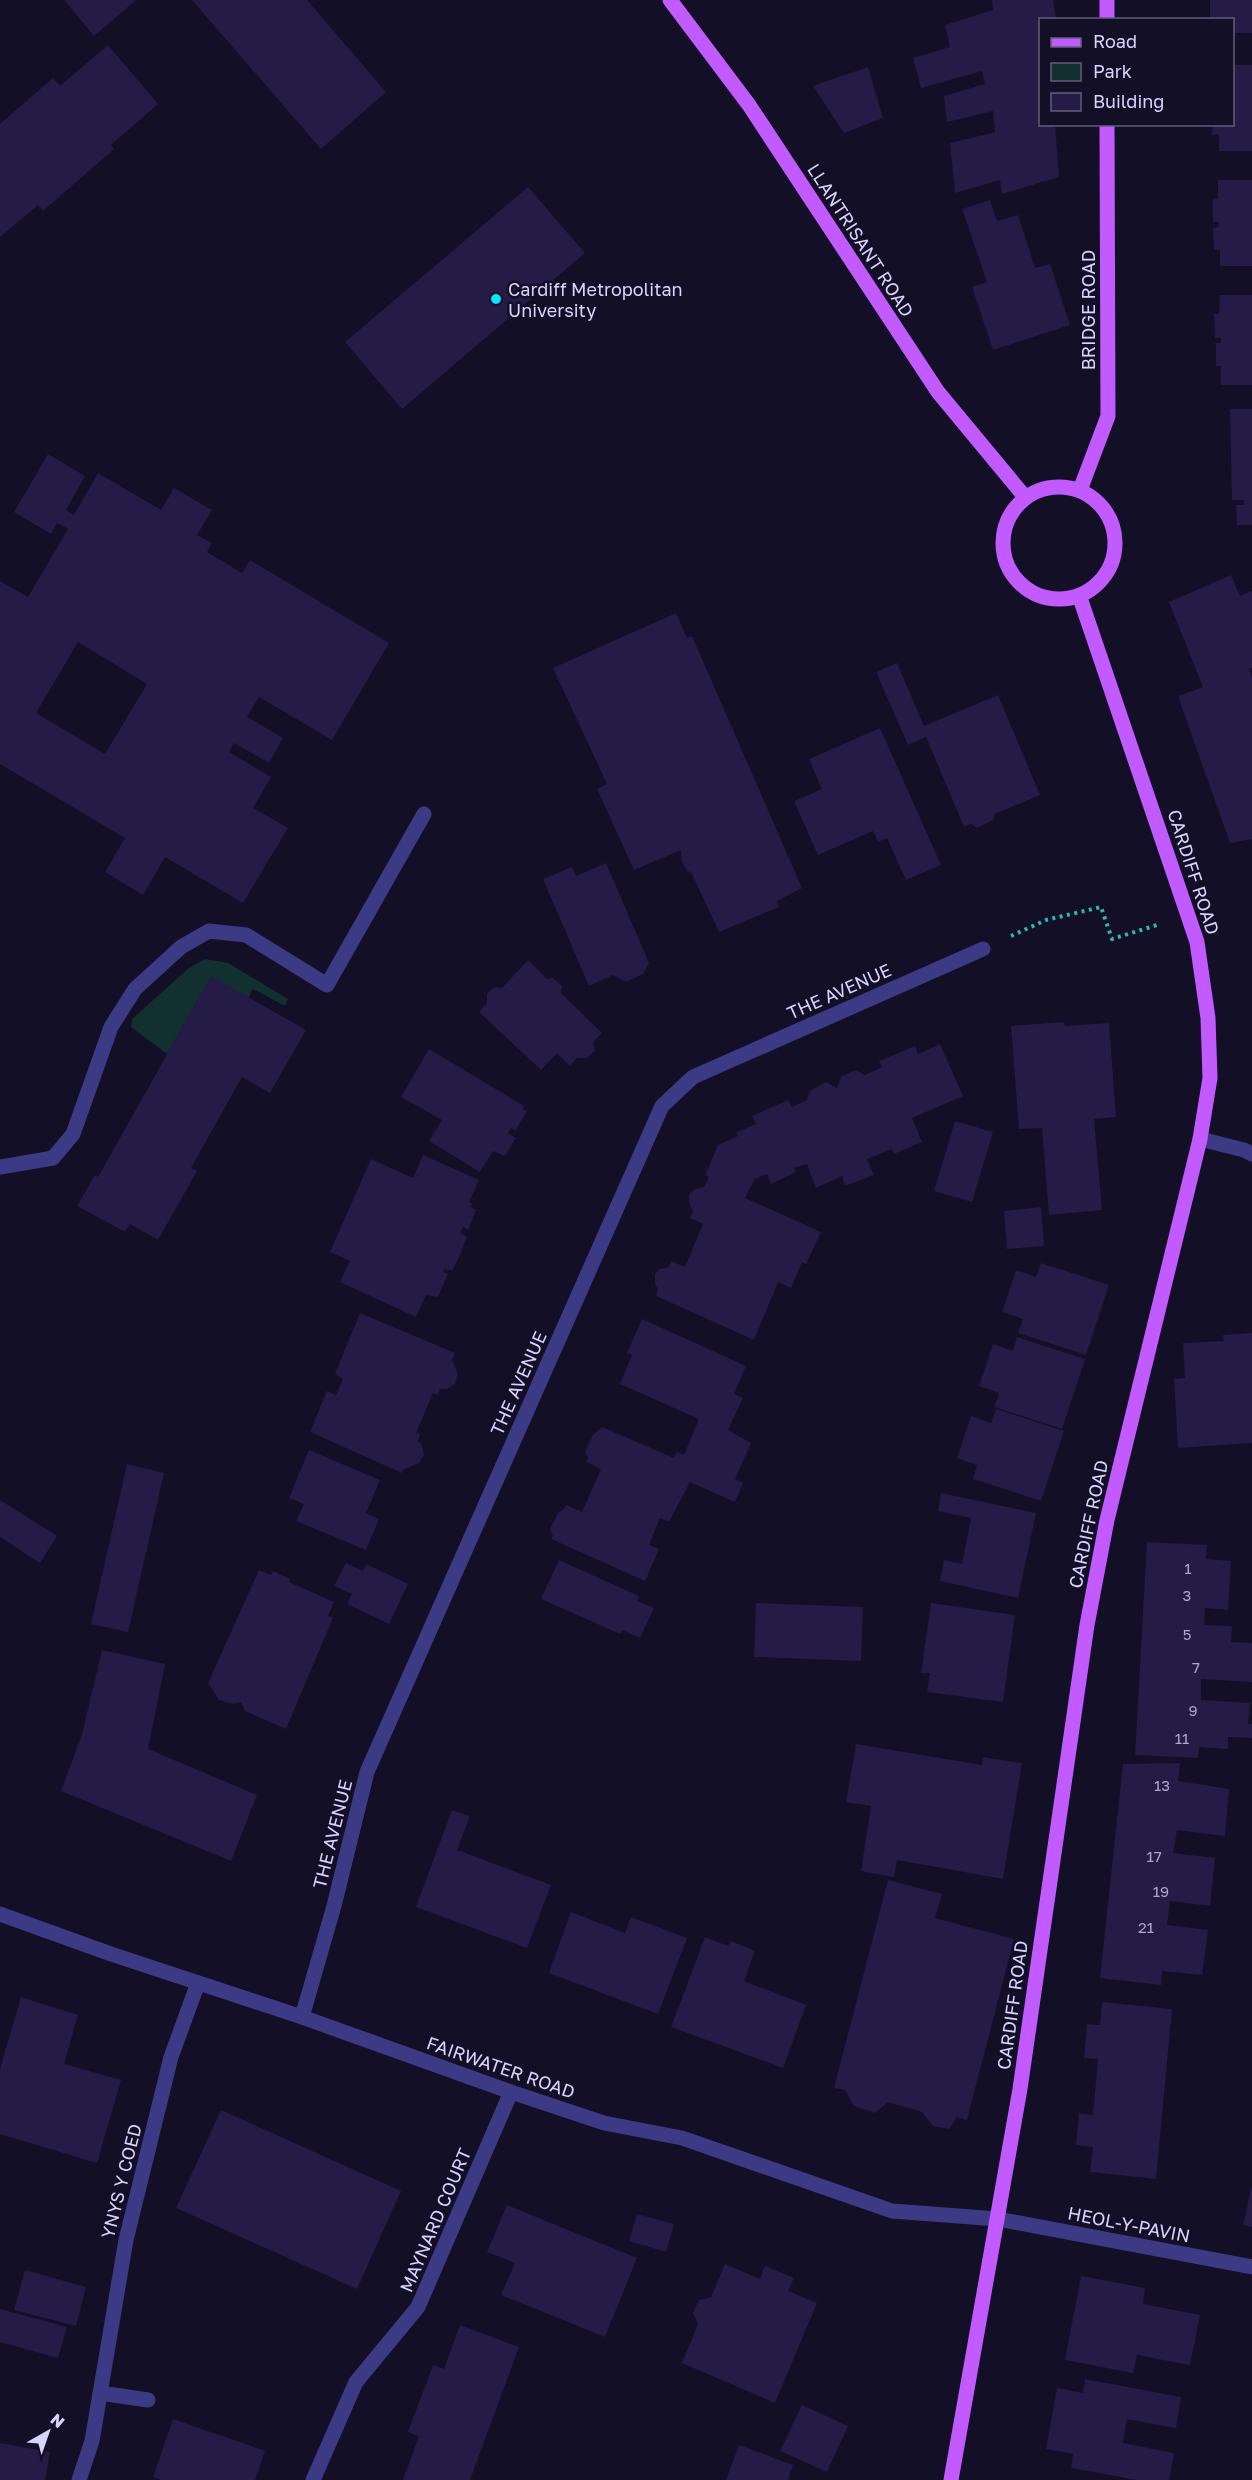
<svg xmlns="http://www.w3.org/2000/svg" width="1252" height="2480" viewBox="0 0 1252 2480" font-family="'Golos Text',sans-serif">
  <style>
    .green { fill: #12302f }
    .building { fill: #241b47; fill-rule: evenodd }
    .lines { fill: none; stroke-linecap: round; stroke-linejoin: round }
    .path { stroke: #2fb8b0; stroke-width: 4; stroke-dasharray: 3 4.5; stroke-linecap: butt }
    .minor { stroke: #3d3a85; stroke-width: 15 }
    .major { stroke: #c25bff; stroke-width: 15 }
    .poi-dot { fill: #00e5ff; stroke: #130f26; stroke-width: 2 }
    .labels { text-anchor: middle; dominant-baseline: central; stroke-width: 5; stroke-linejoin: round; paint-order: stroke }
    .number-label { font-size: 15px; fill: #aca6d1 }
    .street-label { font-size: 18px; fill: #d9d4ff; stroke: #130f26 }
    .poi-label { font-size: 18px; fill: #d9d4ff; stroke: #130f26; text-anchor: start }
  </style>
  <rect width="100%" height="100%" fill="#130f26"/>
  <path class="green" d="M205,959L228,963L288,999L285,1006L253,989L248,998L211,977L167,1054L131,1027L132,1019L189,968Z"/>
  <g class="building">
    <path d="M64,0H136L94,36Z"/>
    <path d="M192,0H307L386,92L321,149Z"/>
    <path d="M992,0H1053L1056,18L1040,20V124H1055L1059,177L1002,194L1000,180L955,193L950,143L995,132L993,111L947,122L944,96L985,84L982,71L921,88L913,58L950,47L945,25L993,10Z"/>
    <path d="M1210,0H1252V33H1232V20L1210,17Z"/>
    <path d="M108,45L158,104L111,145L114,149L43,211L38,205L0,237V124L53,78L60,86Z"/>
    <path d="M1232,65H1252V151H1219V134L1212,135L1213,124H1232Z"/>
    <path d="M868,67L883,118L844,133L813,86Z"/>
    <path d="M1218,180H1252V266H1220V250H1214L1213,228L1219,227V222H1213V198L1218,199Z"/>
    <path d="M528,187L585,253L402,409L345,342Z"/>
    <path d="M990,200L997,221L1018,215L1035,268L1050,264L1070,325L993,350L972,287L987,282L962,209Z"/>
    <path d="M1220,295H1252V385H1221V366H1216V343H1221V338H1215L1214,314H1219Z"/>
    <path d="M1230,409H1252V525H1237L1236,505H1244V500H1232Z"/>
    <path d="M48,454L85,476L66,510L74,515L98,473L161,510L174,488L212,510L197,535L212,543L207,552L242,573L250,560L389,643L332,740L259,697L247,717L283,738L269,763L234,743L229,752L271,777L253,808L288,828L243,903L165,857L143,895L105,872L125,838L0,764V581L28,597L68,529L57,523L51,534L14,512ZM78,642L147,684L105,754L36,713Z"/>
    <path d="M1231,575L1240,596L1252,591V668L1249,669L1252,678V839L1230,843L1178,696L1203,687L1169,602Z"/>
    <path d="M676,613L687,638L692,636L802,888L777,901L779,907L719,932L691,872L687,871L681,859V850L634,870L597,789L607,784L553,668Z"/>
    <path d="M897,663L924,726L998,695L1040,795L995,814L993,820L977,828L971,824L964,827L926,737L908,745L876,672Z"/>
    <path d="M880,728L941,865L906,880L887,838L878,842L873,831L818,855L794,801L822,789L809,759Z"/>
    <path d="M606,863L649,963L643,974L626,982L613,975L589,986L543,879L572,867L576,876Z"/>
    <path d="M528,960L547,979L553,978L562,986L561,993L602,1033L593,1042L595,1050L587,1058H577L570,1066L557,1053L541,1070L479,1012L487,1003V994L494,987L502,988Z"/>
    <path d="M211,976L306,1030L270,1093L242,1077L191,1168L197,1171L158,1240L130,1224L125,1232L77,1206L95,1175L98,1177Z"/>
    <path d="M1064,1022L1065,1026L1109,1023L1116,1117L1094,1119L1102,1210L1049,1215L1042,1128L1019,1129L1011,1026Z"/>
    <path d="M940,1044L963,1096L912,1118L922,1142L894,1154L892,1149L867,1159L874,1175L845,1186L842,1176L816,1188L807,1164L794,1168L796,1172L771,1184L767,1174L755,1179L745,1198L821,1232L806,1264L802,1262L791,1288L778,1282L754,1340L656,1296L658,1289L655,1284V1274L659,1269L668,1268L671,1261L685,1267L703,1224L690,1218L693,1211L689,1202V1196L693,1190L704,1187L709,1177L705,1175L718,1145L738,1136L737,1132L756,1124L752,1116L788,1100L792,1107L807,1100L810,1091L826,1082L837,1088L841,1077L855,1070L865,1075L882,1067L879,1061L915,1046L918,1054Z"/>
    <path d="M429,1049L524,1106L523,1109L527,1111L515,1131L511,1128L508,1133L516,1138L505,1156L493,1151L480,1172L429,1141L442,1120L401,1097Z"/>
    <path d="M955,1121L993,1132L972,1202L934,1191Z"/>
    <path d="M423,1155L479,1180L469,1202L472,1204L471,1207L476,1210L468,1230L463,1227L460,1233L467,1237L460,1255L452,1271L445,1269L443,1272L448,1274L438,1297L426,1295L416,1317L340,1282L350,1261L330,1252L371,1159L413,1178Z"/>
    <path d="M1041,1207L1044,1246L1007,1249L1004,1211Z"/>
    <path d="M1041,1263L1109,1285L1086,1355L1018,1333L1023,1319L1002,1312L1016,1270L1036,1277Z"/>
    <path d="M360,1313L455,1353L452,1360L458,1374L455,1384L447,1389H440L438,1395L433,1393L416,1433L420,1434L418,1441L422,1445L424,1455L419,1463L404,1469L402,1473L310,1432L327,1391L336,1395L343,1379L335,1374Z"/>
    <path d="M642,1319L746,1366L734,1394L743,1398L728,1430L751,1443L735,1479L743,1483L735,1502L690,1482L669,1522L660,1518L649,1545L659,1549L645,1581L551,1539L553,1536L550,1529L558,1513L564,1509L566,1505L582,1512L601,1469L586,1462L588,1457L585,1452L593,1435L602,1427L674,1458L677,1452L684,1455L699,1419L620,1384L632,1355L627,1353Z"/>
    <path d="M1252,1333V1443L1178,1448L1174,1379L1185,1378L1183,1343L1224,1341L1223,1335Z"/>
    <path d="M1017,1337L1085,1359L1062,1429L994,1407L999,1393L979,1386L993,1344L1013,1351Z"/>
    <path d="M996,1409L1064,1431L1041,1501L973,1479L977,1465L957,1458L971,1416L991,1423Z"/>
    <path d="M309,1450L380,1480L366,1513L379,1519L366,1550L296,1521L304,1504L289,1498Z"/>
    <path d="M127,1464L164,1473L128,1632L91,1624Z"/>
    <path d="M941,1493L1036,1513L1018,1598L940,1581L944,1560L962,1564L971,1518L938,1511Z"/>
    <path d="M0,1500L57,1536L40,1563L0,1537Z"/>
    <path d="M1147,1542L1207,1545L1206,1559L1231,1561L1228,1610L1205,1608L1204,1625L1232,1626L1231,1642L1252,1643V1682L1201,1679V1700L1250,1703L1248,1724H1252V1738L1228,1737V1749L1199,1747L1198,1758L1135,1755Z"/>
    <path d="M559,1560L639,1596L637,1601L654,1608L640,1638L622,1630L620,1634L541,1599Z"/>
    <path d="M346,1563L363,1571L366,1564L408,1584L389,1624L347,1604L352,1594L334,1586Z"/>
    <path d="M259,1570L271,1575L273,1571L290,1579L289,1582L334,1602L328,1616L333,1618L286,1729L245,1711L241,1702L232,1704L219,1700L208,1683Z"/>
    <path d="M756,1603L863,1607L861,1661L754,1657Z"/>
    <path d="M931,1603L1015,1615L1003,1702L927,1692L930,1673H921Z"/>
    <path d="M102,1650L165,1664L148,1749L257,1795L231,1861L61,1791L82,1734Z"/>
    <path d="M856,1744L982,1765L983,1757L1022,1763L1003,1879L897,1860L894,1877L861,1871L871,1806L846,1802Z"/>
    <path d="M1180,1763L1178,1781L1229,1789L1225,1836L1177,1830L1175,1842L1173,1853L1215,1858L1210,1906L1170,1901L1167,1925L1208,1930L1202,1975L1162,1971L1161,1985L1100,1978L1123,1764Z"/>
    <path d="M452,1810L470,1816L457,1850L551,1885L527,1948L416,1907Z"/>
    <path d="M888,1880L942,1894L935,1918L1014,1939L967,2120L957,2117L949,2129L933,2126L922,2112L888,2102L875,2113L854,2106L845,2090L834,2088Z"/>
    <path d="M571,1912L625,1933L631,1917L687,1938L658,2014L549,1973Z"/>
    <path d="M705,1937L728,1946L731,1941L755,1951L744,1981L806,2005L783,2068L671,2027Z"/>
    <path d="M21,1997L78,2015L64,2064L121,2080L97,2163L0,2134V2069Z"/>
    <path d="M1102,2002L1172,2009L1156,2179L1090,2172L1093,2147L1076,2145L1079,2113L1093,2115L1098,2059L1084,2058L1087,2024L1100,2025Z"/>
    <path d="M221,2110L401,2191L357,2289L176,2208Z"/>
    <path d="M1251,2189H1252V2227L1243,2225Z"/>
    <path d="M507,2205L637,2258L605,2337L501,2295L515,2263L487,2252Z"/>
    <path d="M637,2214L674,2224L666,2252L629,2241Z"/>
    <path d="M725,2264L760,2279L765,2266L794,2278L788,2291L817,2303L775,2403L682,2363L698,2324L693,2313L699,2300L711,2297Z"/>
    <path d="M25,2270L86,2287L76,2326L14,2310Z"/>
    <path d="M1081,2276L1145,2288L1143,2304L1200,2315L1190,2365L1137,2355L1133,2373L1065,2360Z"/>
    <path d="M0,2309L67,2327L58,2358L0,2342Z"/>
    <path d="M460,2325L519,2347L470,2480H403L419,2436L408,2432L433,2365L444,2369Z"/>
    <path d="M1085,2379L1181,2397L1176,2428L1127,2419L1123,2443L1174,2453L1169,2480H1137L1071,2468L1073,2454L1046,2449L1057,2388L1083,2393Z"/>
    <path d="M802,2405L848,2426L827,2472L780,2451Z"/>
    <path d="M173,2419L265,2451L255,2480H162L153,2477Z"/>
    <path d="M0,2443L50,2452L45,2480H0Z"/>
    <path d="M739,2445L793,2465L788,2480H726Z"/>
  </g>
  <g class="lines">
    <path class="path" d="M1011,936L1046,920L1101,907L1112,939L1157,925"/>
    <g class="minor">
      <path d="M1200,1139L1244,1150L1252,1154"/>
      <path d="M0,1167L53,1158L73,1134L111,1027L135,989L181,947L209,931L246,935L327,985L424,814"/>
      <path d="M0,1914L111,1954L302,2017L511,2092L604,2123L682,2138L892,2211L998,2219L1252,2267"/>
      <path d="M302,2017L334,1906L367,1772L662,1106L693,1077L983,949"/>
      <path d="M100,2393L148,2400"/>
      <path d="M79,2480L92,2441L126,2240L171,2057L198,1983"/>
      <path d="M313,2480L356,2382L418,2307L511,2092"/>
    </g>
    <g class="major">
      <path d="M670,0L749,105L938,392L1025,497"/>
      <path d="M1107,0V20"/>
      <circle cx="1059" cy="543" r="56"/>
      <path d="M1080,490L1108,416L1107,124"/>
      <path d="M951,2480L1020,2089L1087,1625L1107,1520L1200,1139L1210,1078L1208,1018L1197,942L1079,595"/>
    </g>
  </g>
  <circle class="poi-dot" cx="496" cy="299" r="6"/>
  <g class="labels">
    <g class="number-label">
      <text x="1188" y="1568">1</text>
      <text x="1187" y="1595">3</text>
      <text x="1187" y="1634">5</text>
      <text x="1196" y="1667">7</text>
      <text x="1193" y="1710">9</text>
      <text x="1182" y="1738">11</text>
      <text x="1162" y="1785">13</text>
      <text x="1154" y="1856">17</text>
      <text x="1161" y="1891">19</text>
      <text x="1146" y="1927">21</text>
    </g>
    <g class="street-label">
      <text transform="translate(861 240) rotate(57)">LLANTRISANT ROAD</text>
      <text transform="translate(1088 310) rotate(-90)">BRIDGE ROAD</text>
      <text transform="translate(1194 872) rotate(72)">CARDIFF ROAD</text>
      <text transform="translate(839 991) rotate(-24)">THE AVENUE</text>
      <text transform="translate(518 1383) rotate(-66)">THE AVENUE</text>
      <text transform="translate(1088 1524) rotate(-78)">CARDIFF ROAD</text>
      <text transform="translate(332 1834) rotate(-76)">THE AVENUE</text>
      <text transform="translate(1012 2005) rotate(-82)">CARDIFF ROAD</text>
      <text transform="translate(501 2067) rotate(19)">FAIRWATER ROAD</text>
      <text transform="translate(121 2181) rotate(-76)">YNYS Y COED</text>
      <text transform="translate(435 2220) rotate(-67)">MAYNARD COURT</text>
      <text transform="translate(1129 2224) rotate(11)">HEOL-Y-PAVIN</text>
    </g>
    <g class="poi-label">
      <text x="508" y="289">Cardiff Metropolitan<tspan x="508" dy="21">University</tspan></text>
    </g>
  </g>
  <rect x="1039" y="18" width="195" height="108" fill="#130f26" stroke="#625e7d" stroke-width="1.5"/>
  <rect x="1051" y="38" width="30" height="9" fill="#c25bff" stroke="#625e7d" stroke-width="1.5"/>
  <text x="1093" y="48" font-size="18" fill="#d9d4ff">Road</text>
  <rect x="1051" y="63" width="30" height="18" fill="#12302f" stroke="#625e7d" stroke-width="1.5"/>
  <text x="1093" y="78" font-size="18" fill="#d9d4ff">Park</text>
  <rect x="1051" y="93" width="30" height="18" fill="#241b47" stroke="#625e7d" stroke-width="1.5"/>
  <text x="1093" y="108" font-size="18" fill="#d9d4ff">Building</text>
  <g transform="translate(48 2432) rotate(40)" stroke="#130f26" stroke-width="4.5" paint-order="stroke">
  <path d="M0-4.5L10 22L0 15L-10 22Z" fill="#d9d4ff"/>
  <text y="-9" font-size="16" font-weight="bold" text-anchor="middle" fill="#d9d4ff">N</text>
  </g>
</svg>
